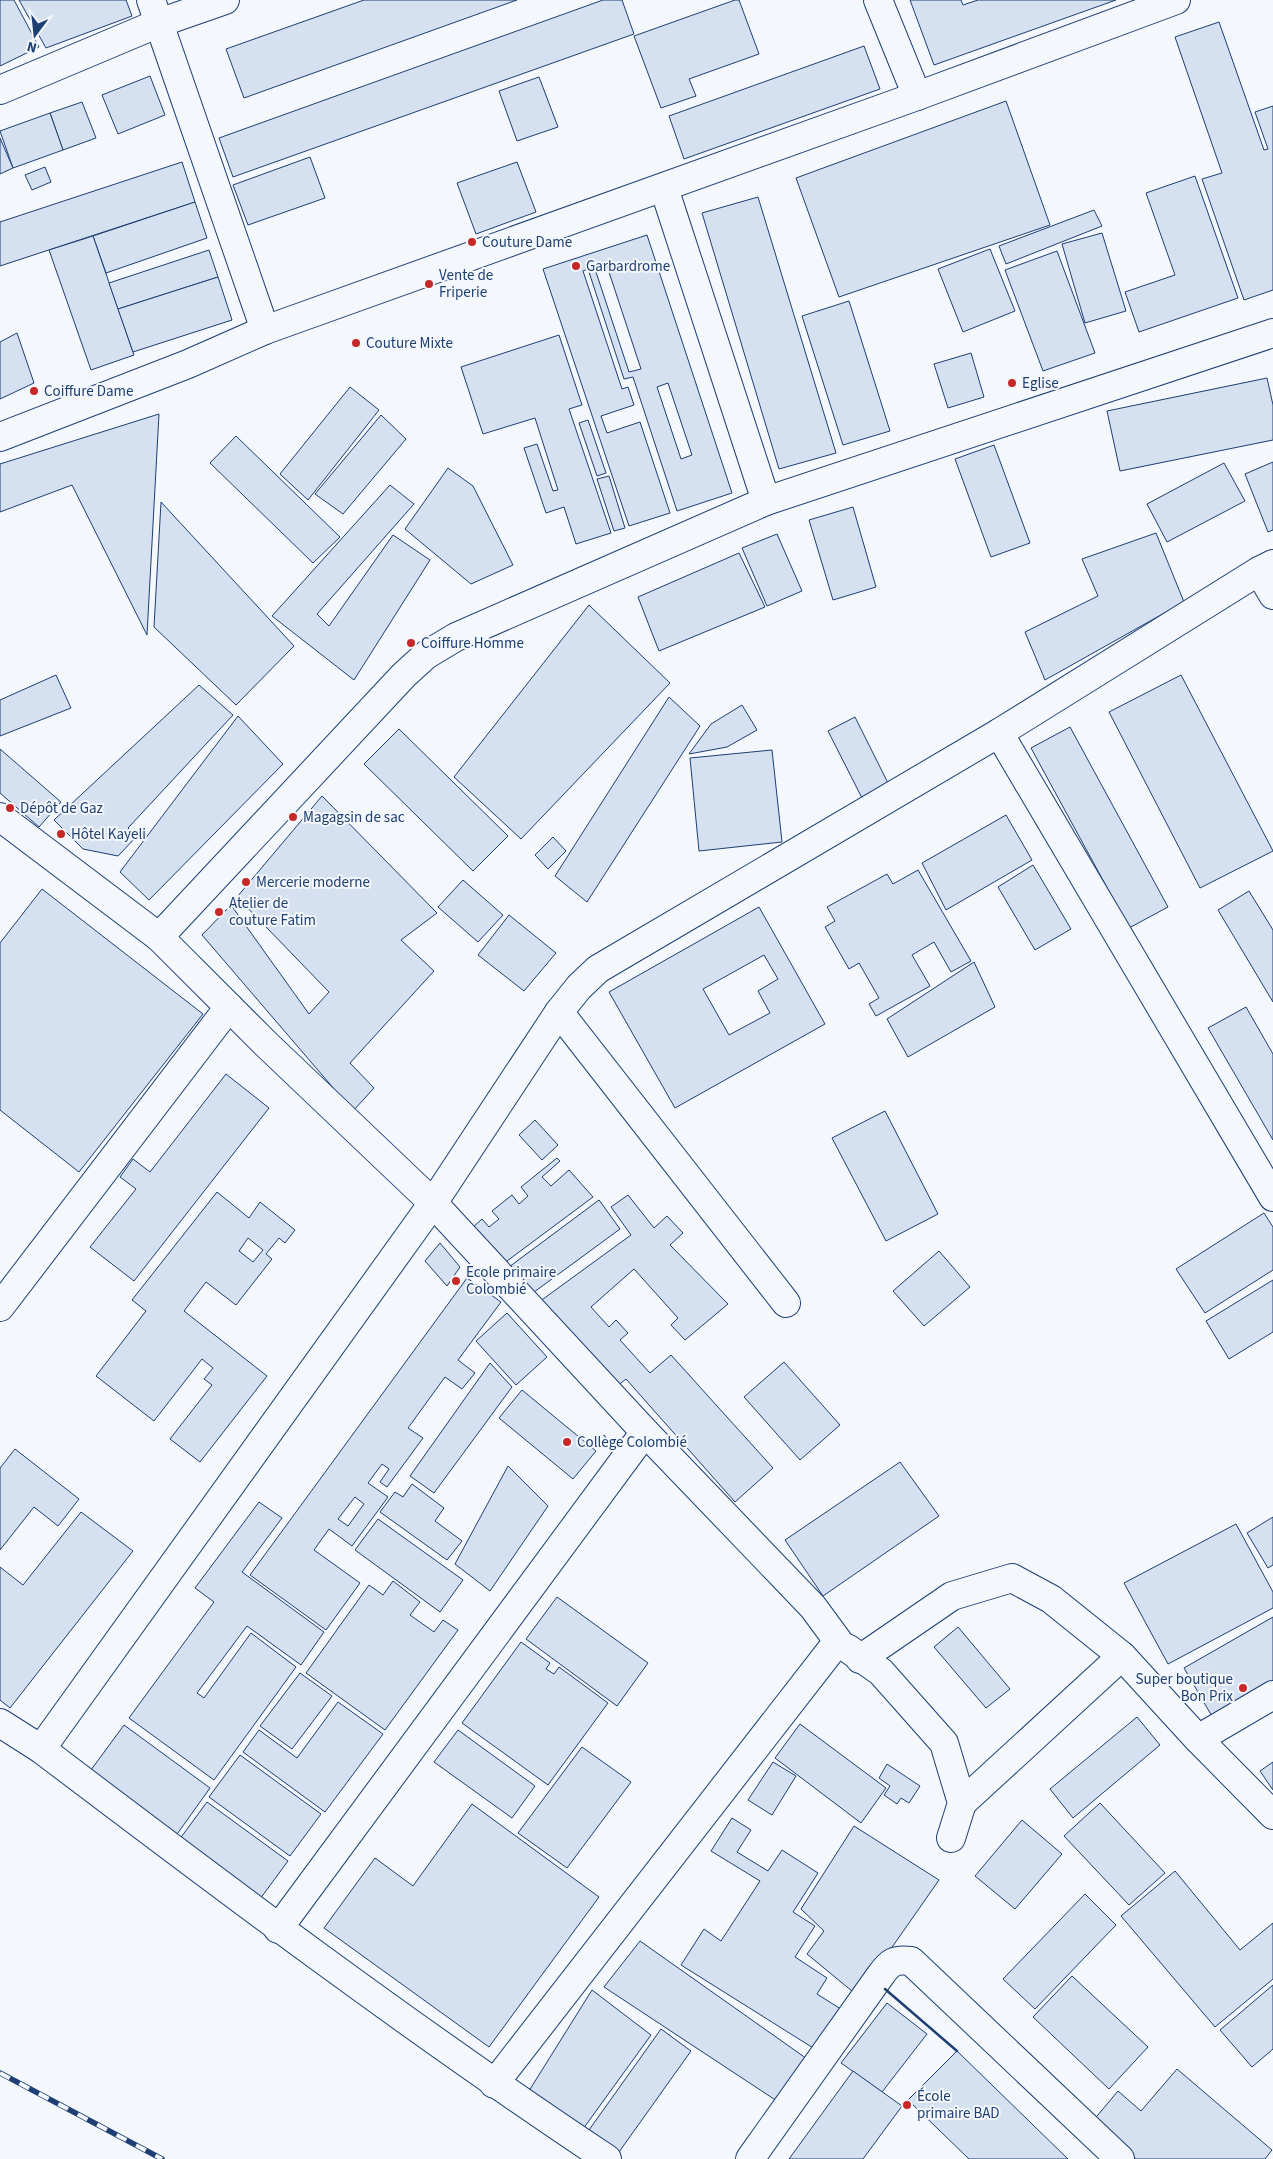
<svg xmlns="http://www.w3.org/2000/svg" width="1273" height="2159" viewBox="0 0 1273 2159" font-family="'Source Sans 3',sans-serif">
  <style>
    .building { fill: #d5e0f0; stroke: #1d3f73; fill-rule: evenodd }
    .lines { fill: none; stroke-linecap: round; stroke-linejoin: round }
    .minor-casing { stroke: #1d3f73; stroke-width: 30 }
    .minor { stroke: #f4f7fb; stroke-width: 28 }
    .rail-casing { stroke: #1d3f73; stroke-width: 5.5 }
    .rail { stroke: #f4f7fb; stroke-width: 4; stroke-dasharray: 11; stroke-linecap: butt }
    .wall { stroke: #1d3f73; stroke-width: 2.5 }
    .poi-dot { fill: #c62828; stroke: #f4f7fb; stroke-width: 2 }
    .labels { text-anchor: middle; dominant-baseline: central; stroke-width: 4; stroke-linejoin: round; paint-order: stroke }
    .poi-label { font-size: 15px; fill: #1d3f73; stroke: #f4f7fb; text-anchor: start }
  </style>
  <rect width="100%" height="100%" fill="#f4f7fb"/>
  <g class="building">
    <path d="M0,0H14L39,47L0,66Z"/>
    <path d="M19,0H126L132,16L46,48Z"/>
    <path d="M364,0H517L244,98L226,49Z"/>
    <path d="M603,0H622L634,34L233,177L219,138Z"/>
    <path d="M735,0H739L759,54L689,79L696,96L661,108L634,36Z"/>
    <path d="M910,0H961L963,5L978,0H1116L934,65Z"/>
    <path d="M1219,22L1264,150L1268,149L1255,112L1273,106V290L1244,300L1202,179L1222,173L1175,37Z"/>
    <path d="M864,46L880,89L684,159L669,116Z"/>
    <path d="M150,76L165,115L118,134L102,95Z"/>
    <path d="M539,77L558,127L517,141L499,91Z"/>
    <path d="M1006,101L1050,225L839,297L796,178Z"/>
    <path d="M82,102L96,138L63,150L50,113Z"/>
    <path d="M50,113L63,150L13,168L0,131Z"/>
    <path d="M0,138L13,168L0,174Z"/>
    <path d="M310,157L325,198L248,225L233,185Z"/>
    <path d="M182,162L195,202L0,266V222Z"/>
    <path d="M517,162L536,212L476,234L457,183Z"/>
    <path d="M45,167L51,182L32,190L25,175Z"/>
    <path d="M1195,176L1238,298L1139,332L1125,292L1175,275L1146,193Z"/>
    <path d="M758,197L836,453L779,469L702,213Z"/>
    <path d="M195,202L207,238L106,273L93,236Z"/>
    <path d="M1094,210L1102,226L1006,264L999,246Z"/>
    <path d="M1102,233L1126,311L1085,323L1062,244Z"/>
    <path d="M647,235L732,493L677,511L633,377L624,379L588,269L583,271L622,389L628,387L634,405L601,416L607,433L640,422L670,513L629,526L543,269ZM607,266L641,369L629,372L595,269ZM668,383L692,455L681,459L657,387Z"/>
    <path d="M93,236L134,355L91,370L49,250Z"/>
    <path d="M990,249L1015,311L963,332L938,269Z"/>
    <path d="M209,250L218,277L118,309L109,283Z"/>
    <path d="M1057,251L1095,353L1043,371L1005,270Z"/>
    <path d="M218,277L232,320L133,352L118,309Z"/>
    <path d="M849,301L890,431L843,445L802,316Z"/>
    <path d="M17,333L34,383L0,399V342Z"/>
    <path d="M559,335L582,405L569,409L611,533L576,544L564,507L546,513L524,448L537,444L553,491L558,490L535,418L483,434L461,367Z"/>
    <path d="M971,353L984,397L948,408L934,364Z"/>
    <path d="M1267,378L1273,405V440L1120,471L1107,411Z"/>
    <path d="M350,387L379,410L308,500L280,474Z"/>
    <path d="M159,414L147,635L72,485L0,512V464Z"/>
    <path d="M381,415L406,439L343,514L315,494Z"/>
    <path d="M588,420L606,473L597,476L579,423Z"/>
    <path d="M236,436L340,537L313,563L210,463Z"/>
    <path d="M994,445L1030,543L991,557L955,459Z"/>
    <path d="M1273,462V530L1268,532L1245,474Z"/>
    <path d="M1224,463L1245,501L1167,542L1147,504Z"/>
    <path d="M448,468L473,486L513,565L471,584L405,529Z"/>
    <path d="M609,476L625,528L614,531L597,479Z"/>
    <path d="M390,485L414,504L317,614L329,626L393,535L430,560L354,680L272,616Z"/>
    <path d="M161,502L294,646L236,705L154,627Z"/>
    <path d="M853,507L876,587L833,600L809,520Z"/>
    <path d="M1156,533L1184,602L1045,680L1025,632L1098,596L1082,559Z"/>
    <path d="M777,534L802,591L767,606L742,548Z"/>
    <path d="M739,553L765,607L659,651L638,597Z"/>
    <path d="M589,605L670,683L521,839L454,777Z"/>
    <path d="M56,675L71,708L0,736V700Z"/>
    <path d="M1181,675L1273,851L1200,888L1109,712Z"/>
    <path d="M199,685L233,715L128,828L137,836L118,856L83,849L54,820Z"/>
    <path d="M669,697L700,726L587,902L555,876Z"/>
    <path d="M742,705L757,730L727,747L689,754L711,724Z"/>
    <path d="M238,716L283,764L149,900L120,872Z"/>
    <path d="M855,717L889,785L862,798L828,731Z"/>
    <path d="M1070,727L1168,907L1129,928L1031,748Z"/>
    <path d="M399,729L508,836L473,871L364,764Z"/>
    <path d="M0,749L61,802L39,827L0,793Z"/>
    <path d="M772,750L782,842L699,851L690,758Z"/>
    <path d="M322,796L437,913L401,940L434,971L350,1063L374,1088L353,1111L202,935L231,905L309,1014L329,992L237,897Z"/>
    <path d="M1006,815L1032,860L946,910L922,863Z"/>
    <path d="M553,837L566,851L548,869L535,855Z"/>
    <path d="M1033,865L1071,929L1035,950L998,887Z"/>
    <path d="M918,870L971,961L951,972L934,942L912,955L930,986L876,1016L869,1004L879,998L859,963L849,969L825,927L835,921L827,907L887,874L893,884Z"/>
    <path d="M463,880L503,915L478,942L438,907Z"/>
    <path d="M42,889L203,1014L79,1172L0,1110V943Z"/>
    <path d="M1249,891L1273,930V1002L1218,910Z"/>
    <path d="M759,907L825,1024L675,1108L609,992ZM764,955L778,979L758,991L770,1013L729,1035L703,989Z"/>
    <path d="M509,915L556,953L524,991L478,955Z"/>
    <path d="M974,962L995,1007L908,1057L887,1019Z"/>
    <path d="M1246,1007L1273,1054V1140L1208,1028Z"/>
    <path d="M226,1074L269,1108L134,1281L90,1247L136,1189L120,1177L133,1159L150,1172Z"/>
    <path d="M885,1111L938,1214L886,1241L832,1138Z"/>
    <path d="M535,1120L558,1145L542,1160L519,1135Z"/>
    <path d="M557,1158L560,1161L542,1177L551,1186L569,1170L593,1197L503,1264L472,1228L482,1219L489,1227L499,1219L492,1211L512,1195L519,1204L528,1196L521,1187Z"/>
    <path d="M217,1192L249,1218L260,1202L295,1230L285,1243L279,1238L266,1254L272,1259L236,1305L206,1282L184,1311L267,1376L200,1462L170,1439L212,1385L204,1379L213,1368L202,1359L154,1421L96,1376L146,1311L132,1300ZM248,1238L263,1250L253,1262L239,1251Z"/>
    <path d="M628,1195L654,1228L667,1216L683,1233L670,1245L728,1304L685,1340L671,1325L678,1318L634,1269L591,1307L609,1327L616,1320L628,1333L620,1340L650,1373L671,1355L773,1468L735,1502L626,1379L615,1388L539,1302L631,1235L611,1207Z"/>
    <path d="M599,1200L620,1229L530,1295L509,1267Z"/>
    <path d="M1264,1213L1273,1227V1270L1205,1313L1176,1269Z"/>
    <path d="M440,1243L460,1267L447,1286L425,1261Z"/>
    <path d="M939,1251L970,1287L924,1326L893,1291Z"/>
    <path d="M467,1278L501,1302L458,1360L475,1373L462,1389L445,1377L408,1428L423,1438L387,1487L380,1482L389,1469L382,1464L368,1483L388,1497L352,1546L329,1529L314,1550L360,1583L326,1630L250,1575ZM355,1497L364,1504L348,1526L338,1519Z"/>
    <path d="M1273,1280V1332L1229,1359L1206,1321Z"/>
    <path d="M507,1313L547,1357L516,1385L476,1341Z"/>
    <path d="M784,1362L840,1425L800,1460L744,1397Z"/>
    <path d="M490,1363L512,1387L434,1493L410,1476Z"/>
    <path d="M522,1390L596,1451L573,1479L499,1418Z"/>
    <path d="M15,1449L79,1499L58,1526L34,1507L0,1550V1468Z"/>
    <path d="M900,1462L939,1516L823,1596L785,1540Z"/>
    <path d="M508,1466L548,1506L490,1591L455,1564Z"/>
    <path d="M412,1484L444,1508L435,1521L462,1541L447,1560L380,1512L395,1492L403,1497Z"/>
    <path d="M259,1502L282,1518L242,1572L324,1632L301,1665L247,1626L197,1693L204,1698L251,1633L296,1667L214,1780L129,1718L214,1602L195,1588Z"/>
    <path d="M81,1512L133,1551L10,1708L0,1700V1567L23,1585Z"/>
    <path d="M1273,1517V1565L1268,1568L1247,1533Z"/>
    <path d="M378,1519L463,1580L440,1612L355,1550Z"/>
    <path d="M1236,1524L1273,1592V1608L1168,1664L1124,1583Z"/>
    <path d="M393,1581L420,1602L410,1615L434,1632L443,1620L458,1630L385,1730L306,1673L369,1585L383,1595Z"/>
    <path d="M557,1597L648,1663L617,1706L526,1639Z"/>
    <path d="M1273,1617V1684L1213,1718L1184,1668Z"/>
    <path d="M958,1627L1010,1689L986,1708L934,1647Z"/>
    <path d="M521,1642L550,1663L546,1669L554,1674L559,1667L608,1703L548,1785L462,1723Z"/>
    <path d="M300,1673L332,1696L292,1749L260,1726Z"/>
    <path d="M338,1702L383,1734L325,1812L243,1752L259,1730L297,1758Z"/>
    <path d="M1137,1717L1160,1745L1073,1818L1050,1789Z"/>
    <path d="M800,1724L886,1788L861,1823L775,1758Z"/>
    <path d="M124,1725L210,1788L175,1837L88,1774Z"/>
    <path d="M458,1730L535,1786L512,1818L434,1762Z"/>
    <path d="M582,1747L631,1782L567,1868L518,1833Z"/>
    <path d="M240,1755L321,1814L290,1856L209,1797Z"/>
    <path d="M773,1762L796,1776L772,1815L748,1800Z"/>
    <path d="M1273,1762V1790L1260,1771Z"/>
    <path d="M887,1764L920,1786L909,1803L901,1798L897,1804L884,1795L890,1786L879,1778Z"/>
    <path d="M207,1802L288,1861L260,1899L179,1840Z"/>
    <path d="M1100,1803L1165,1873L1129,1905L1064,1836Z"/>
    <path d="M472,1804L599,1897L489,2047L324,1928L375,1858L413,1886Z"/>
    <path d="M732,1818L751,1830L737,1852L768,1871L782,1850L818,1873L793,1912L815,1926L795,1957L827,1978L817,1994L844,2011L818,2051L681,1965L704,1929L721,1941L760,1881L711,1851Z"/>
    <path d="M1022,1820L1062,1854L1015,1909L975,1876Z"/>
    <path d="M854,1826L939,1880L858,1996L807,1954L824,1931L801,1909Z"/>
    <path d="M1175,1871L1240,1950L1273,1923V1979L1215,2027L1121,1916Z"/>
    <path d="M1085,1894L1116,1925L1035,2009L1003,1979Z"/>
    <path d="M640,1941L810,2061L783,2105L604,1987Z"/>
    <path d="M1072,1976L1148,2047L1109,2089L1033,2017Z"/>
    <path d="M1273,1985V2049L1252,2067L1220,2030Z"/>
    <path d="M592,1990L651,2035L583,2129L527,2094Z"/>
    <path d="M887,2003L927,2034L882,2092L841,2063Z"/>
    <path d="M661,2029L691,2051L619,2152L589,2130Z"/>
    <path d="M957,2051L1068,2159H969L908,2100Z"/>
    <path d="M1177,2069L1272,2150L1265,2159H1136L1092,2122L1118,2091L1141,2111Z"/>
    <path d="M853,2071L902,2106L863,2159H789Z"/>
  </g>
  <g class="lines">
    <g class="minor-casing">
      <g id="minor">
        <path d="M151,0L265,330"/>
        <path d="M878,0L917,96"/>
        <path d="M0,90L159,23L225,0"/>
        <path d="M664,188L766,501"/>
        <path d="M0,437L188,364L265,330L917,96L1176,0"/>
        <path d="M1259,571L1273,595"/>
        <path d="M999,733L1273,1197"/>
        <path d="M0,817L159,937L265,1043L433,1203L645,1432L813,1607L838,1641L494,2084"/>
        <path d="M159,937L404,675L426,655L456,637L766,501L1273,333"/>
        <path d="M559,1012L786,1303"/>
        <path d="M0,1307L229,1007"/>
        <path d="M847,1648L881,1672L944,1743L962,1803L951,1838"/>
        <path d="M860,1659L952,1596L1012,1578L1051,1599L1122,1656L1198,1739L1273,1815"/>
        <path d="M0,1723L41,1749C227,1890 413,2030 607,2159"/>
        <path d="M1198,1739L1273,1695"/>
        <path d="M41,1749L433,1203L559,1012L579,987L598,969L999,733L1259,571L1273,564"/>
        <path d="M962,1803L1122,1656"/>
        <path d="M278,1929L645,1432"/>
        <path d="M750,2159L880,1976C890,1962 894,1959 911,1961L1120,2159"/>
      </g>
    </g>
    <use href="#minor" class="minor"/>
    <g class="rail-casing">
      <path id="rail" d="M0,2073L162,2159"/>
    </g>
    <use href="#rail" class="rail"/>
    <path class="wall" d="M885,1989L957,2051"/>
  </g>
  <g class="poi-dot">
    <circle cx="472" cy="242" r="5"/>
    <circle cx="576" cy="266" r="5"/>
    <circle cx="429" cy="284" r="5"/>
    <circle cx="356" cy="343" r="5"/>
    <circle cx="1012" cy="383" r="5"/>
    <circle cx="34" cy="391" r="5"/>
    <circle cx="411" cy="643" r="5"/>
    <circle cx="10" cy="808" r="5"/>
    <circle cx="293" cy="817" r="5"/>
    <circle cx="61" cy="834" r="5"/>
    <circle cx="246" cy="882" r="5"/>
    <circle cx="219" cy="912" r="5"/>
    <circle cx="456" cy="1281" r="5"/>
    <circle cx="567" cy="1442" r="5"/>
    <circle cx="1243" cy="1688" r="5"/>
    <circle cx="907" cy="2105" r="5"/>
  </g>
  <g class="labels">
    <g class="poi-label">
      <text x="482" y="242">Couture Dame</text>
      <text x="586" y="266">Garbardrome</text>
      <text x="439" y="275">Vente de<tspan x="439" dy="17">Friperie</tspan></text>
      <text x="366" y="343">Couture Mixte</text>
      <text x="1022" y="383">Eglise</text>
      <text x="44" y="391">Coiffure Dame</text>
      <text x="421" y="643">Coiffure Homme</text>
      <text x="20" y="808">Dépôt de Gaz</text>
      <text x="303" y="817">Magagsin de sac</text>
      <text x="71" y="834">Hôtel Kayeli</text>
      <text x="256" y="882">Mercerie moderne</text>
      <text x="229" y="903">Atelier de<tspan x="229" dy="17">couture Fatim</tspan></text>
      <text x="466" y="1272">Ecole primaire<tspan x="466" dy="17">Colombié</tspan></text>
      <text x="577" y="1442">Collège Colombié</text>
      <text x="1233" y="1679" text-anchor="end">Super boutique<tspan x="1233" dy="17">Bon Prix</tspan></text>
      <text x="917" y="2096">École<tspan x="917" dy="17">primaire BAD</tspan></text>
    </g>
  </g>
  <g transform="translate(35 35) rotate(195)" stroke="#f4f7fb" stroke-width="4" paint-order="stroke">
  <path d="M0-4L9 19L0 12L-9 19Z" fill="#1d3f73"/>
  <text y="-8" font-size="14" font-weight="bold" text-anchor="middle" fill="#1d3f73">N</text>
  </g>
</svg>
